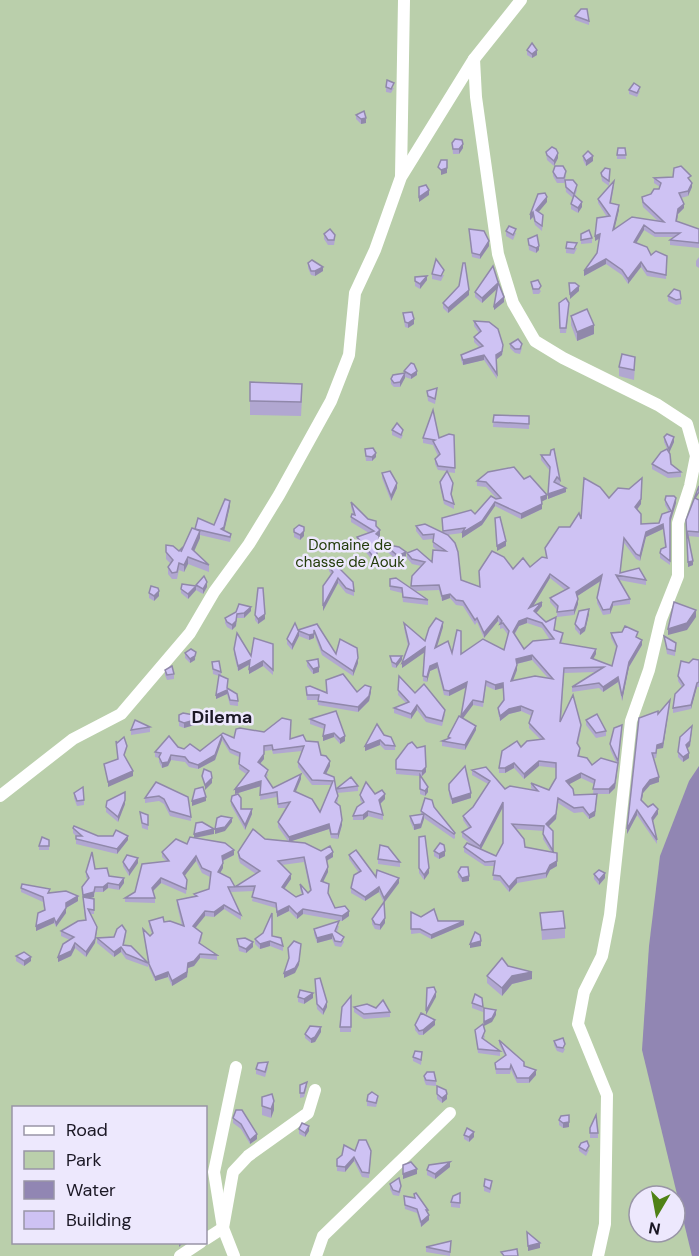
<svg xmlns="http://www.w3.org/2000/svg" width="699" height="1256" viewBox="0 0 699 1256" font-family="'DM Sans',sans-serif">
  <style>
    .green { fill: #bacfab; fill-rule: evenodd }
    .water { fill: #9186b3 }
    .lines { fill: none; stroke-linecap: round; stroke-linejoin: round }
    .street { stroke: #fff; stroke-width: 12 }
    .wall { fill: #b1a7d1; fill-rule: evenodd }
    .shaded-wall { fill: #9088aa }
    .building { fill: #cec2f3; stroke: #9088aa; stroke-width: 1.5; fill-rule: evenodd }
    .labels { text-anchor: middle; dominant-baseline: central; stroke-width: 5; stroke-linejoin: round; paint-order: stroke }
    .park-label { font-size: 15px; fill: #243c0b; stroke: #ede8fd }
    .quarter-label { font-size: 18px; font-weight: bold; fill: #1b1825; stroke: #ede8fd }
  </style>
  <rect width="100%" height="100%" fill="#ede8fd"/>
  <path class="green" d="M0,0H699V1256H0ZM14,1108H206V1242H14ZM639,1196H675V1232H639Z"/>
  <path class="water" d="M699,766V1256H692L642,1050L649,946L660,856L689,781Z"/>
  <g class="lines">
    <g class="street">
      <path d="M474,59L476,97L498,254L513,303L535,341L563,358L658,405L687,424L696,456L690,486L678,523V576L661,619L649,670L631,721L610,915L602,956L584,992L578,1024L607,1095L605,1224L598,1256"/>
      <path d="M401,176L404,0"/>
      <path d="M0,796L73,739L121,714L190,633L214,592L249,544L279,495L331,401L349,355L355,293L375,250L401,177L474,59L521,0"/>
      <path d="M206,1239L223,1228L233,1172L248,1156L308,1113L315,1090"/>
      <path d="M180,1256L201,1242"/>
      <path d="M234,1256L223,1228L214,1172L236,1067"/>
      <path d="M316,1256L323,1236L450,1113"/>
    </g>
  </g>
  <g class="wall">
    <path d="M575,16L589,21V25L575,20Z"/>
    <path d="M527,50L537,55L532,58L527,55Z"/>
    <path d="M386,87L394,88L391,93L386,92Z"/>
    <path d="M629,90L640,91L637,97L629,94Z"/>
    <path d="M356,115L366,123L361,124L356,119Z"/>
    <path d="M452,143L463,148L459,154H453Z"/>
    <path d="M625,148L626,159H617V155Z"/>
    <path d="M546,152L558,158L554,166L547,160Z"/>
    <path d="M583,156L593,161L586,166L583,160Z"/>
    <path d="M610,169L609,186L602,181L601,173Z"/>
    <path d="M553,172L566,176L564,183H557L553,176Z"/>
    <path d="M654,178L691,180L690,181L692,187L688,196L681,198L684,208L678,214L677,221L699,229V248L670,245V240L674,237H655L644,230L636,243L651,255L667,256L666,279L647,276L641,267L628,284L622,275L606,264L584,276L597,253L599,239L595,241L607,217L598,203V199L614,186L611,203L619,210L614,229L658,221L643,207L642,202V197L651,194L659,189L660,187L654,183Z"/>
    <path d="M565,180L577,190L575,196L582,207L578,213L571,209V204L573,198L566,192Z"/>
    <path d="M547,202L538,212L543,215L542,231L535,225L533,217L530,220V215Z"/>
    <path d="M469,229L489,246L480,259L472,257Z"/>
    <path d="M506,231L516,233L513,240L506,236Z"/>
    <path d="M324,234L335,239L334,245H328L324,239Z"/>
    <path d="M581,234L592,238V243L581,244Z"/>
    <path d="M528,239L539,250L536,253L529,250Z"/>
    <path d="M566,248H577L574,254L566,253Z"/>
    <path d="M699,257V268L696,266V261Z"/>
    <path d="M308,263L323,271L315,276L311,275L308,268Z"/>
    <path d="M432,274L444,275L441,281L432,279Z"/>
    <path d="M415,277L427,280L420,289L415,286Z"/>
    <path d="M498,282L504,302L494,310L497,288L482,303L475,297V292Z"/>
    <path d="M531,282L541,291L539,294H533Z"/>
    <path d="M469,295L448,313L443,308V303Z"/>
    <path d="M668,296L681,299V304L676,305L668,301Z"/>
    <path d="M559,303L569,308L566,333H560Z"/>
    <path d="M403,313L414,324L408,328L405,327Z"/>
    <path d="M571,316L594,334L577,341L571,325Z"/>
    <path d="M474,321L503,350L502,355L496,359L497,379L484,360L463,365L461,360V355L480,348L474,342V337L479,333L474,326Z"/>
    <path d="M510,344L522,348L520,354L515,353L510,348Z"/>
    <path d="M635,366L634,380L619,376V367Z"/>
    <path d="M404,371L417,375L411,379L405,377L400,387H394L391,384V379L404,373Z"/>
    <path d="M427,391L437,392L435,404L428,401Z"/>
    <path d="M302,398L301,416L250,415V401Z"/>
    <path d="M494,415L529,416V429L493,427Z"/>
    <path d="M392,430L403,435L401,439L392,435Z"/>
    <path d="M454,435L455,473L447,472L453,488L451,496L454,504V509L444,504L440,487V482L447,471L438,470L435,464V459L438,456L433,445L423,443V438H439Z"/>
    <path d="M664,437L674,442L669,453L671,464L681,472V477L668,478L652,469V464L668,451L664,442Z"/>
    <path d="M365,449L376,457L372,461H366Z"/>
    <path d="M541,455L560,480V485L566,492L548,499L550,471L541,460Z"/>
    <path d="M382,473L397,488L391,501L382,478Z"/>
    <path d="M524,479L547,499L541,501L542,509L521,519L495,506L482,525L462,538V533L447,535L461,580L480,587L513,569L530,567L546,558L545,548L581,519L609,498L641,504L637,510L641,524L659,523L669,512L665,505V500L676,503L670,523V565L660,558V553L665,547L663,529L646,537L640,561L636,559L624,543L620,573L646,580V585L619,580L630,599V604L613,606L610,614L603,615L597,603V598L601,581L577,596L578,604L574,615L557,617V610L550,602V598L565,590L550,578L533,606H542L536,613L546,622H556L554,631L563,638L561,644L596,654L593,659L612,666L617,649L611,638V633L638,637L637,638L642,645L629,667L622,701L618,682L603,692L599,688L572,692V687L596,672L564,673L561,721L581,730L578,744L580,753L579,756L592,765L616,762L610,749V744L622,730L615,788L609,794H597L595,816L589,819L583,812L574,813L558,803L556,819L549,826L553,852L557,853V866L550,870L546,878L517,883L509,892L500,881L493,880L494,866H485L464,852V847L473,846L462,837V832L469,829L463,820V816L473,807L488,784L472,775V770L505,789L533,790L531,788V783L549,790L556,779V768L539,766L524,779L514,768L505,773H499V768L521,747L540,739L529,728V723L532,716L521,711L509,714L500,721L498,712V708L503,700V688L495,690L486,686L483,707L473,705L463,718L476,730L465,750L442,746V741L448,739V737L461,717L466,687L449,696L444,695L437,668L430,671L427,682L423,681L424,652L402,668L408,646L404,628V623L425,641L443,627L437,647L452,653L461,654L504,650L508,635L503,628L500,629V624L498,621L484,638L477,622L475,625L463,606L456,605L450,598L442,601L439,590L415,591L428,600V605L403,602L402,593L390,590V586L411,588L412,576L421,566L412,564L407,558V553L432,562L438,551L433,547V539L423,540L416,531V526L443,533L442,518L475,514L497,499L486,487L477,486V481ZM527,623L542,628L550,640L524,649L515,634L519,626ZM532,660L548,678L513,680L517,670V664ZM581,778L594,784L593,794L574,795L569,784ZM503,807V843L496,856L481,849ZM516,829L544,831L543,839L551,852L525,847Z"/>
    <path d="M697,499L699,500V537L688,536L693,565L688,567L686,520Z"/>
    <path d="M351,502L376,526L380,535L379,537L376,565L357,541V537L369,533L351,522V517L353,514L351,507Z"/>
    <path d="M230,506L224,530L231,538L230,542L200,535V538L194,551L209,565V572L188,564L184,572L179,570L177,579H172L168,574V567L171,564L166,559V545L179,551H182L195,529L214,525Z"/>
    <path d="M294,529L304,536L300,540L294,537Z"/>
    <path d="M384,544L406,556L398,561L384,549Z"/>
    <path d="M329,567L354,591V596L346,593L338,583L323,611L331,574L329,571Z"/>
    <path d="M196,585L207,587L203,594L196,590Z"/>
    <path d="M181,589L196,590L188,599L181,593Z"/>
    <path d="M149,593L159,596L154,601L149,598Z"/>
    <path d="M251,607V611L244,618H237L236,626L232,630L227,627L225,623V618Z"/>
    <path d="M589,614L585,631L580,635L575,629V624Z"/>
    <path d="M255,615L265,619L258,624L255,620Z"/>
    <path d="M317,624L336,654L358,663L353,676L322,655L314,634V638L309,640L299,636L292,650L287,644V639L298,630Z"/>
    <path d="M664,636L676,643L675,656L667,654Z"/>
    <path d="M273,644V675L263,666L249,674V665L238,671L234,654V649L251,656Z"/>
    <path d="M196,652L195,660L190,663L185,658V653Z"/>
    <path d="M390,656H402L396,668L392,667Z"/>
    <path d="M699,660V687H697L691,709L673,713V708L682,687L678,681V676L689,663Z"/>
    <path d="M307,661L319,672L313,674L307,666Z"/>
    <path d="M212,662L221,672V675L228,688L238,701V706L230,705L227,694L216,699L219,676L213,674Z"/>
    <path d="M165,670L174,674V679L167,680L165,675Z"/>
    <path d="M399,676L415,693L445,715L442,726L426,722L417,710L411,719L394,713V708L406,703L398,695Z"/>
    <path d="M306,687L327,692H371L369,701L358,712L318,705V700H307Z"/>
    <path d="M670,705L663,748L657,749L656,758H654L659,782L650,785L643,793L642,800L648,807L658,814L653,821L657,840V844L637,815L627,834L639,718L658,713Z"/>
    <path d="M336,711L345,741L340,744L334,737L323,741L324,729L310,724V719Z"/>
    <path d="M179,715L205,722L184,728L179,726Z"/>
    <path d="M586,720L606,731V736L596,738L586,725Z"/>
    <path d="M150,727V732L131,735V730Z"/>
    <path d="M692,731L690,746L687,748L689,758L683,762L678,757V752Z"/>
    <path d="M223,733L234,738L290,739L306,741L330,766L326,774L334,777L336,789L358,786V791L337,793L338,801L337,803L342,825L338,839L331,838L329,829L291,841L333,857L327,861L328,872L323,882L335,908L349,916L342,921L303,914L297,919L289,911L277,917L276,908L252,901L254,891L230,892L241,915V920L224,909L214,917L205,916L195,928L202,938L200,943L217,955V960L200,958L194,966L188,968L187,977L172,986L168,977L155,981L149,968L148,963V967L126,959L121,952L114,957L97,943V938L126,935L124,945L148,962L143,929L150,936L152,934L149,926V921L164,922L182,926L177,905V900L194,896V894L209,889L210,877L202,873L196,861L184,876L187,885L186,894L161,883L153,891L155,898V903L125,902V898L135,892L166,861L162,857V852L187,844L194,838L214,834L196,838L234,855L223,861V868L220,873L235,887L256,874L240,863L238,857V852L265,839L288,841L278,827V822L287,808H278L277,797L260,800L261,786L235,794L246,774L239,769V757L230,753L222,740L215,760L198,769L189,767L185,762L171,760L168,766L162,768L159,762V758L155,757V752L178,747L184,749L200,751ZM272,750L273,754L302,751L298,762V767L312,785H331L320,812L295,792L301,779L273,788L266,778L268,775L260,764L264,759V751ZM304,862L310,891L308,893L300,884V889L302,895L296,897L285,888L291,879L282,865Z"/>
    <path d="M384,735L395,746V750H385L380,745L365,751Z"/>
    <path d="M396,760L426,772L422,776H420L428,792L425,796L420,794V776L396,774Z"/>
    <path d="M156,782L191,817V821L170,816L164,804L159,801L145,803V798Z"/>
    <path d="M449,790L471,798L452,804L449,795Z"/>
    <path d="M74,793L84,800V805L77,806L74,798Z"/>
    <path d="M375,794L385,799L380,804L383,815V820L368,816L363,820H353V816L362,803L360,800V795Z"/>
    <path d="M232,796L241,809L252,814L245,830L231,805Z"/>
    <path d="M125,804L118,822L106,812V807Z"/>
    <path d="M434,807L455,833V838L454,839L424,818L421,828L414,830L410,821V816L421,815V811Z"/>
    <path d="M140,812L148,815V830L142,828Z"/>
    <path d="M73,828L98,836L128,840L117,854L76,844V836L73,833Z"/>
    <path d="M419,837L429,873L424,880L419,873Z"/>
    <path d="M49,840V850H39V846Z"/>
    <path d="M434,851L445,856L439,859L434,856Z"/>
    <path d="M349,855L376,877L399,883L384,903L379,892L365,901L351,893V888L359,873L349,859Z"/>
    <path d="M378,859L400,862V867L378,864Z"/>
    <path d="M123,862L138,863L129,876L123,866Z"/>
    <path d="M95,869L124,883L119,890L108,888L103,892H95L94,897L90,898L94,899V914H91L97,932L95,943L86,957L75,948L71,956L58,962L70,940L61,936V931L85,920L82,887L88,880L86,877V872Z"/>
    <path d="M458,872L469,881L462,882L458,877Z"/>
    <path d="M594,874L605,878L599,885L594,879Z"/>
    <path d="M21,888L50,893L78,901L66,908V913L56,927L54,923L36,931L44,910L43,902L21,892Z"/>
    <path d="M411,912L421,917L464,925L431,939L420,933L411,934Z"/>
    <path d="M540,913L565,928V938L542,940Z"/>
    <path d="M372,919L385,923L380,930L375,929L372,924Z"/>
    <path d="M339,926L337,932L344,942L341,947L335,946L332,939L317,943L314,934V929Z"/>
    <path d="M263,933L272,936L283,946V951L270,946L260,949L255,944V939Z"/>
    <path d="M237,939L253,947L246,953L239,951Z"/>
    <path d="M16,956L31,961L24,966L16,961Z"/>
    <path d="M508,966L532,979L512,984L502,996L487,983V976Z"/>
    <path d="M315,983L327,1007L323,1015L317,1009Z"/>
    <path d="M351,996V1032H340V1027Z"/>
    <path d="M298,997L313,998L304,1004L298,1002Z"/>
    <path d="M436,997L426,1015L435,1025L423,1035H419L415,1030V1025L426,1015Z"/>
    <path d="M482,998L483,1012L472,1008V1003Z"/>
    <path d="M354,1007L376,1008L390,1012V1017L364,1019L354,1012Z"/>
    <path d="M475,1030L485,1036L484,1039L500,1051V1056L478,1053Z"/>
    <path d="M321,1032L315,1042L311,1043L305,1038V1034Z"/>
    <path d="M499,1040L524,1066L536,1075L529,1083H517L511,1070L510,1074H496L495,1063L505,1056L499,1044Z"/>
    <path d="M554,1041L565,1049L563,1053L557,1051L554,1045Z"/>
    <path d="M422,1056L421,1065L413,1061V1057Z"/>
    <path d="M268,1067L265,1077L256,1074V1069Z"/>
    <path d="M424,1076L436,1081V1086L426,1085L424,1080Z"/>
    <path d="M300,1085L307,1086L304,1097L300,1098Z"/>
    <path d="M437,1086L447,1099L442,1103L437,1099Z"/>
    <path d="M262,1097L274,1110L271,1118L262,1115Z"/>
    <path d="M378,1100L376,1107L367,1106V1101Z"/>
    <path d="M242,1110L257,1139L250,1144L241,1129L233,1123V1118Z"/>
    <path d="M559,1120L569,1127L563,1128L559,1125Z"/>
    <path d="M590,1128L598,1133V1138H590Z"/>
    <path d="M299,1129L309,1131L305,1137L299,1134Z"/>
    <path d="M464,1135L474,1137L469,1142L464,1139Z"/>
    <path d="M579,1147L589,1150L586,1156L579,1151Z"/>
    <path d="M355,1151L371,1155L369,1178L362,1177L354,1161L345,1172L337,1171V1159Z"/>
    <path d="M450,1167L435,1179L427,1175V1170Z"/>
    <path d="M390,1184L401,1190L399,1196L393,1195L390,1189Z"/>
    <path d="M492,1185L490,1193L484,1191V1186Z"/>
    <path d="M460,1193V1208L451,1207V1202Z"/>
    <path d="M414,1194L428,1210L429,1220L421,1227L417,1213L405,1209L404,1196L414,1198Z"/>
    <path d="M451,1241L450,1256L426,1252V1247Z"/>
  </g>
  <g class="shaded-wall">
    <path d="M537,50V55L532,58V54Z"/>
    <path d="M366,118V123L361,124V119Z"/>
    <path d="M463,144V148L459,154V149Z"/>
    <path d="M558,153V158L554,166V161Z"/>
    <path d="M593,156V161L586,166V161Z"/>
    <path d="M447,168V173L441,175V170Z"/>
    <path d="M692,183V187L688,196V191Z"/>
    <path d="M429,190V195L419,202V197Z"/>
    <path d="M547,197V202L536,215V210Z"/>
    <path d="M582,202V207L578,213V208Z"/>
    <path d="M684,204V208L678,214L676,226L678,209Z"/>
    <path d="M619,205V210L613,235V230Z"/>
    <path d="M533,212V217L530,220V215Z"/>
    <path d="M644,225V230L634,247V242Z"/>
    <path d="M600,234V238L595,241V236Z"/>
    <path d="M489,241V246L480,259V255Z"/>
    <path d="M539,246V250L536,253V248Z"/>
    <path d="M606,259V264L584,276V271Z"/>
    <path d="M641,262V267L628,284V279Z"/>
    <path d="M323,267V271L315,276V271Z"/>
    <path d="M427,276V280L420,289V284Z"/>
    <path d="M498,283V288L482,303V298Z"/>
    <path d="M579,286V291L570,299V294Z"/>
    <path d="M469,290V295L448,313V308Z"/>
    <path d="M504,297V302L494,310V306Z"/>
    <path d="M414,319V324L408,328V323Z"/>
    <path d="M594,325V334L577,341V332Z"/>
    <path d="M503,345L502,355L496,360V355Z"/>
    <path d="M484,355V360L463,365V360Z"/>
    <path d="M417,371V375L411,379V375Z"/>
    <path d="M405,373V378L400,387V382Z"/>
    <path d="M674,437V442L669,453V449Z"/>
    <path d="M376,453V457L372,461V457Z"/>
    <path d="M642,478L641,504L635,512V507Z"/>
    <path d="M397,483V488L391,501V496Z"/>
    <path d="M566,488V492L548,499V494Z"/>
    <path d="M547,495V499L541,502V497Z"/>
    <path d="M676,498V503L670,523V518Z"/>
    <path d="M230,501V506L224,532L221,529Z"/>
    <path d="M495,502V506L482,525L462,538V533Z"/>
    <path d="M542,504V509L521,519V514Z"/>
    <path d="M663,524V529L646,537L640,561V556L646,532Z"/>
    <path d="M380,530V535L379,537L376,565V534Z"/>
    <path d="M200,531V538L192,556V549Z"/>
    <path d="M304,531V536L300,540V535Z"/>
    <path d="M506,541V546L497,551V546Z"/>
    <path d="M406,552V556L398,561V556Z"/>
    <path d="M188,557V564L184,572V565Z"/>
    <path d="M693,561V565L688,567V562Z"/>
    <path d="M550,574V578L529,613V608Z"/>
    <path d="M602,575V580L576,597V592Z"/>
    <path d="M338,578V583L323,611V606Z"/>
    <path d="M207,582V587L203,594V589Z"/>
    <path d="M196,586V590L188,599V594Z"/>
    <path d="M159,591V596L154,601V596Z"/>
    <path d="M450,594V598L442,601V596Z"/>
    <path d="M578,599V604L574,615V610Z"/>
    <path d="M542,602V606L534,616V611Z"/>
    <path d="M613,602V606L610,614V609Z"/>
    <path d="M251,607V611L244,618V613Z"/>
    <path d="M589,609V614L585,631L580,635V630Z"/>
    <path d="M696,610V617L687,630L668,635V629Z"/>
    <path d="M237,614L236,626L232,630V625Z"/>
    <path d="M265,614V619L258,624V619Z"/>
    <path d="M498,616V621L484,638V633Z"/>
    <path d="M527,618V623L519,626L513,636V632L519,621Z"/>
    <path d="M443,622V627L435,653V648Z"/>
    <path d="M299,631V636L292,650V645Z"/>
    <path d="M314,634V638L309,640V635Z"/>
    <path d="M642,640V645L629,667L622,701V696L629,662Z"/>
    <path d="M425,647V652L402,668V663Z"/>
    <path d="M596,649V654L591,663V658Z"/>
    <path d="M532,655V660L516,664V659Z"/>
    <path d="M195,656V660L190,663V659Z"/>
    <path d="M402,656V660L396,668V664Z"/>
    <path d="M358,658V663L353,676V671Z"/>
    <path d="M250,660V664L238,671V666Z"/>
    <path d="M263,661V666L249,674V669Z"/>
    <path d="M437,663V668L430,671L427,682V677L430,666Z"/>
    <path d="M517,665V670L511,686V681Z"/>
    <path d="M319,667V672L313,674V669Z"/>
    <path d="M618,677V682L603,692V687Z"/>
    <path d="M467,682V687L449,696V691Z"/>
    <path d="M503,683V688L495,690V685Z"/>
    <path d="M697,683V687L691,709V705Z"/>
    <path d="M371,687V692L369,701L358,712V707Z"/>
    <path d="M227,690V694L216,699V695Z"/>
    <path d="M473,700V705L461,721V716Z"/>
    <path d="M670,700L663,748L657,749L656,758L657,745Z"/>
    <path d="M417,705V710L411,719V714Z"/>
    <path d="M521,706V711L509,714L500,721V716L509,709Z"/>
    <path d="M205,717V722L184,728V723Z"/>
    <path d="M476,726V730L465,750V745Z"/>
    <path d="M692,726L690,746L686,750V745Z"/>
    <path d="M334,733V737L323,741V736Z"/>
    <path d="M222,736V740L215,760L198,769V765Z"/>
    <path d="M345,736V741L340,744V739Z"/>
    <path d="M380,740V745L365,751V746Z"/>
    <path d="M689,753V758L683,762V757Z"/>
    <path d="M264,754V759L258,766V762Z"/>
    <path d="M171,755V760L168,766L162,768V763Z"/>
    <path d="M330,761V766L324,778V773Z"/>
    <path d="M539,761V766L524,779V774Z"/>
    <path d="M514,763V768L505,773V768Z"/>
    <path d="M618,763L615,788L609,794V789Z"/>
    <path d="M426,767V772L422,776V771Z"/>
    <path d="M133,771V776L108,787V782Z"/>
    <path d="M581,773V778L566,786V781Z"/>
    <path d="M301,774V779L294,796V791Z"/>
    <path d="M659,777V782L650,785L643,793L641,804V800L643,789L650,780Z"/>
    <path d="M212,778V783L205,790V785Z"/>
    <path d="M261,781V786L235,794V789Z"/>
    <path d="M428,787V792L425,796V791Z"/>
    <path d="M471,793V798L452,804V799Z"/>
    <path d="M385,794V799L379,805V800Z"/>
    <path d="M597,794L595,816L589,819V815Z"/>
    <path d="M206,797V801L192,806V801Z"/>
    <path d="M558,798L556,819L546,829V824Z"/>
    <path d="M125,800V804L118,822V817Z"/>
    <path d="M503,802V807L480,851V846Z"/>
    <path d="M252,809V814L245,830V825Z"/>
    <path d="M658,809V814L652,822V818Z"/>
    <path d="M637,810V815L627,834V829Z"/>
    <path d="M368,811V816L363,820V815Z"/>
    <path d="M424,814V819L421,828L414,830V825Z"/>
    <path d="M232,818V822L225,831L215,834V829Z"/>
    <path d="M342,820V825L338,839V834Z"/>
    <path d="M329,824V829L289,842V837Z"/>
    <path d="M214,829V834L194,838V834Z"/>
    <path d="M128,836V840L117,854V849Z"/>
    <path d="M234,850V855L222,861V856Z"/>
    <path d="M445,851V856L439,859V854Z"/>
    <path d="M333,852V857L326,861V857Z"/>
    <path d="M196,856V861L183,878V873Z"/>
    <path d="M138,858V863L129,876V871Z"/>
    <path d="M557,861V866L550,870L546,878V873L550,865Z"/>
    <path d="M223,863V868L218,877V872Z"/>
    <path d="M328,867V872L321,886V881Z"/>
    <path d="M429,868V873L424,880V875Z"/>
    <path d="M605,873V878L599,885V880Z"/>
    <path d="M291,874V879L282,892V887Z"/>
    <path d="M469,876V881L462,882V878Z"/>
    <path d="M124,878V883L119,890V885Z"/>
    <path d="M161,878V883L152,892V888Z"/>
    <path d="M399,878V883L384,903V898Z"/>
    <path d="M517,878V883L509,892V887Z"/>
    <path d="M108,883V888L103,892V887Z"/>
    <path d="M379,887V892L365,901V897Z"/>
    <path d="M94,892V897L83,900V895Z"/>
    <path d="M78,896V901L66,908V903Z"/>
    <path d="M224,905V909L214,917V912Z"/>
    <path d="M289,906V911L277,917V912Z"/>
    <path d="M66,908V913L56,927V923Z"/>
    <path d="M303,909V914L297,919V914Z"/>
    <path d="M205,911V916L193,931V926Z"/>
    <path d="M349,911V916L342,921V916Z"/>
    <path d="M54,918V923L36,931V926Z"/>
    <path d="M385,918V923L380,930V925Z"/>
    <path d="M464,921V925L431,939V935Z"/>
    <path d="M97,927L95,943L86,957V952Z"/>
    <path d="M332,934V939L317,943V938Z"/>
    <path d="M270,941V946L260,949V944Z"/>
    <path d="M481,941V946L470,948V944Z"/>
    <path d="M253,942V947L246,953V949Z"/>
    <path d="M75,943V948L71,956L58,962V957Z"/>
    <path d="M301,944L299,965L295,973L284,978V973Z"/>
    <path d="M121,947V952L114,957V952Z"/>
    <path d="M200,954V958L194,966L188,968L187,977L172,986V981L188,963Z"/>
    <path d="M31,957V961L24,966V961Z"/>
    <path d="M168,972V977L155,981V977Z"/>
    <path d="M532,972V979L512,984L502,996V988L512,976Z"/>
    <path d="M436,992V997L426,1015V1011Z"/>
    <path d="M313,993V998L304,1004V999Z"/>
    <path d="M327,1002V1007L323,1015V1010Z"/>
    <path d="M496,1010V1015L492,1022L484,1026V1022Z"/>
    <path d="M435,1020V1025L423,1035V1030Z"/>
    <path d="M321,1027V1032L315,1042L311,1043V1039Z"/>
    <path d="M536,1070V1075L529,1083V1078Z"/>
    <path d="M447,1094V1099L442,1103V1098Z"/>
    <path d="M274,1101V1110L271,1118V1109Z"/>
    <path d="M569,1122V1127L563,1128V1123Z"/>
    <path d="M309,1126V1131L305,1137V1133Z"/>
    <path d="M474,1132V1137L469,1142V1137Z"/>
    <path d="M257,1134V1139L250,1144V1140Z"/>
    <path d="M354,1157V1161L345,1172V1167Z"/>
    <path d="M450,1162V1167L435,1179V1174Z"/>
    <path d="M417,1169V1174L403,1179V1174Z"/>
    <path d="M429,1215V1220L421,1227V1222Z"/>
    <path d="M179,1242H184L179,1247Z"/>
    <path d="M540,1243V1248L528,1251V1246Z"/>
  </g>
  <g class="building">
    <path d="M581,9H587L589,21L575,16Z"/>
    <path d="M532,43L537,50L532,54L527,50Z"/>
    <path d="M387,80L394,83L391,89L386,87Z"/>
    <path d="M634,83L640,87L637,93L629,90Z"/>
    <path d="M364,111L366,118L361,119L356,115Z"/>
    <path d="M455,139L462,140L463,144L459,149H453L452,143Z"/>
    <path d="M552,147L556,149L558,153L554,161L547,155L546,152Z"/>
    <path d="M618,148H625L626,155H617Z"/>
    <path d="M588,151L593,156L586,161L583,156Z"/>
    <path d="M441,160H447V168L441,170L438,167Z"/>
    <path d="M555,166H563L566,171L564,178H557L553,172Z"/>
    <path d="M681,166L691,176L688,178L692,183L688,191L679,193L684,204L678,209L676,221L699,229V243L670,240L680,233H655L644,225L634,242L647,247L651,255L656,251L667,256L666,275L647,271L641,262L628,279L622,270L606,259L584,271L597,253L600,234L595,236L597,218L610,216L598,199L614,181L610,203L619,205L613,230L632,217L664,222L643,202L642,197L651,194L654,189H659L661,183L654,178L673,177L674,168Z"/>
    <path d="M605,168L610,169L609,181L602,176L601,173Z"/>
    <path d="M565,180H573L577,185L574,194L566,187Z"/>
    <path d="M426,185L429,190L419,197V187Z"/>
    <path d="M545,193L547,197L536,210L543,215L542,226L535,221L533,212L530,215L538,194Z"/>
    <path d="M574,195L582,202L578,208L571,204Z"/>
    <path d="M509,226L516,229L513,235L506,231Z"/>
    <path d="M330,229L335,235L334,240H328L324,234Z"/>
    <path d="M469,229L484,231L489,241L480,255L472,253Z"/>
    <path d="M589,230L592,238L581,240V234Z"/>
    <path d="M537,235L539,246L536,248L529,245L528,239Z"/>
    <path d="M567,242L577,243L574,249L566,248Z"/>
    <path d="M436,259L444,270L441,276L432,274Z"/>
    <path d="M312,260L323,267L315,271H311L308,263Z"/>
    <path d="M463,263H465L469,290L448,308L443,303L459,286Z"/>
    <path d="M493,266L498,282L504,297L494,306L498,283L482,298L475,292Z"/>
    <path d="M427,276L420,284L415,281V277Z"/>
    <path d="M538,280L541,286L539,289H533L531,282Z"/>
    <path d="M569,283H575L579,286L570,294Z"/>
    <path d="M674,289L680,291L681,299L676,300L668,296Z"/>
    <path d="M566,298L569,303L566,328H560L559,303Z"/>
    <path d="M587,309L594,325L577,332L571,316Z"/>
    <path d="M412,312L414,319L408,323L405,322L403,313Z"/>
    <path d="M474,321L489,322L498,329L503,345L502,351L496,355L497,374L484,355L463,360L461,355L483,346L474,337L481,331Z"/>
    <path d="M518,339L522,344L520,349H515L510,344Z"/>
    <path d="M622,354L635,357L634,370L619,367Z"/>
    <path d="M411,363L414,364L417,371L411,375L404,371Z"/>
    <path d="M405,373L400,382L394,383L391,379L393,375Z"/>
    <path d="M250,382L302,384L301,402L250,401Z"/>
    <path d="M437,388L435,399L428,396L427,391Z"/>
    <path d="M433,410L439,438L449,434L454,435L455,468L438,466L435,459L440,454L433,441L435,440L423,438Z"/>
    <path d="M494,415L529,416V424L493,422Z"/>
    <path d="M397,423L403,430L401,435L392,430Z"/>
    <path d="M667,434L674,437L669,449L664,437Z"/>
    <path d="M373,448L376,453L372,457L366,456L365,449Z"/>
    <path d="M554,449L560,480L557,477L554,482L566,488L548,494L550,467L541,455H550L551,450Z"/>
    <path d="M667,449L670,454L671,464L681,472L668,473L652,464L661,452Z"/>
    <path d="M514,467L524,479L530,476L547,495L541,497L542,504L521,514L495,502L482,521L462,533L465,528L443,531L442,518L471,510L475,514L491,496L496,499L501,498L486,482L477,481L488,472Z"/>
    <path d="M390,471L397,483L391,496L382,473Z"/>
    <path d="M447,471L453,483L451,494L454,504L444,500L440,482Z"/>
    <path d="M584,478L600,487L609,498L618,488L629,489L642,478L641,499L635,507L641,514V524L659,523L662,514L671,511L665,500L666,496H674L676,498L670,518V561L660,553L661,549L666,547L663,524L646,532L640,556L636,554L624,538L620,573L639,568L646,580L616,575L630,599L613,602L610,609L603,610L597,598L602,575L576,592L578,599L574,610L557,612L558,606L550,598L569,588L550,574L529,608L542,602L534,611L546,622L556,617L554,630L563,633L560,643L596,649L591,658L612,666L617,646L611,633L622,632L625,626L638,632L636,637L642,640L629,662L622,696L618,677L603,687L599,683L572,687L604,667L564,668L560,722L573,695L581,725L577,743L580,748L578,756L587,758L592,765L601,758L618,763L615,783L609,789H593L595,780L581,773L566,781L573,789L574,795L597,794L595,811L589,815L583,807L574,808L558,798L556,814L546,824L553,831V851L543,834L544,826L512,824L524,839L525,847L557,853V861L550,865L546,873L517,878L509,887L500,876L493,875L495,861L485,862L464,847L467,843L496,856L503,843V802L480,846L462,832L471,827L463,816L473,807L490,781L472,770L486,767L505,789L510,786L538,791L531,783L549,790L556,778V763L539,761L524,774L514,763L505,768H499L502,751L517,741L521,747L527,741L544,739L529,723L533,711L521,706L509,709L500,716L498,708L504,700L503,683L495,685L486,681L483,702L473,700L461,716L467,682L449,691L444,690L437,663L430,666L427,677L423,676L425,647L402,663L409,644L404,623L425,641L429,628L436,618L443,622L435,648L448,641L452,653L457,630L461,631V654L483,639L504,650L509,631L503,623L500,624L502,621L498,616L484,633L477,618L475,620L463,601L456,600L450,594L442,596L439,585L411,586L412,576L425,562L412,559L407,553L417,549L432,562L433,550L446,551L433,542L434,534L423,535L416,526L425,524L448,535L455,543L458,552L461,580L480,587L479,571L492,551L504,557L513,569L523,558L530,567L542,557L547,558L545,548L559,527H570L579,513L581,519ZM527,618L542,623L554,639L533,641L524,649L513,632L519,621ZM532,655L553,679L535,676L511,681L517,665L516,659Z"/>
    <path d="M699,486V492L695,498L699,500V532L687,531L693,561L688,562L686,520Z"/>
    <path d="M225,499L230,501L224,527L221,529L231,534L230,537L195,529L198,518L214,525Z"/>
    <path d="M351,502L368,519L376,521V526L380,530L376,534L379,536L376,560L357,537L374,531L351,517L352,514L355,515Z"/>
    <path d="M500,517L506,541L497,546L495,518Z"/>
    <path d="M299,525L304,527V531L300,535L294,532V529Z"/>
    <path d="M192,528L200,531L192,549L209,565L188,557L184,565L179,563L177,572L172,573L168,567L173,560L166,552V545L173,546L179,551L182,548L181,552Z"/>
    <path d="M384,544L399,547L406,552L398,556Z"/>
    <path d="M334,563L353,582L354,591L346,588L338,578L323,606V586L333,572L329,567Z"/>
    <path d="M204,576L207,582L203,589L196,585Z"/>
    <path d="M396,578L428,600L403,597L402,588L390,586V579Z"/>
    <path d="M182,584L196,586L188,594L181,589Z"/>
    <path d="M151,586L158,588L159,591L154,596L149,593Z"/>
    <path d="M258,588H263L265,614L258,619L255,615Z"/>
    <path d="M674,602L696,610L687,623L668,629Z"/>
    <path d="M239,604L251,607L244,613L237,614L236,621L232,625L227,622L225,618L236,612Z"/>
    <path d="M589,609L585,627L580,630L575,624L579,611Z"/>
    <path d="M295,623L298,630L317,624L336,654L340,639L357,648L358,658L353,671L322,650L314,630V634L309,635L299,631L292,645L287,639Z"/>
    <path d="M237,633L251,656L254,638L273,644V670L263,661L249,669L250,660L238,666L234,649Z"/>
    <path d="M664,636L676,643L675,651L667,649Z"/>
    <path d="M191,649L196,652L195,656L190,659L185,653Z"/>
    <path d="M390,656H402L396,664L392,662Z"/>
    <path d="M318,659L319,667L313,669L307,661Z"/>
    <path d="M693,659L699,660V682L697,683L691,705L673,708L675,694L684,685L678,676L681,661L689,663Z"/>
    <path d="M219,661L221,672L213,669L212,662Z"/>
    <path d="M172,666L174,674L167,675L165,670Z"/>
    <path d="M343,674L357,692L365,685L371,687L369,696L358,707L318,701L319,695H307L306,687L310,686L327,693L326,680Z"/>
    <path d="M219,675L228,679L227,688L237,694L238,701L230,700L227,690L216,695Z"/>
    <path d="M399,676L415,693L424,684L445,710L442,721L426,717L417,705L411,714L394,708L409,702L398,690Z"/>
    <path d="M670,700L663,743L657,745L656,753H652L659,777L650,780L643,789L641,800L648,807L653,804L658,809L652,818L657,840L637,810L627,829L639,718L658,711V714Z"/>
    <path d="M336,711L345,736L340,739L334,733L323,736L325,725L310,719Z"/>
    <path d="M183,713L205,717L184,723L179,721V715Z"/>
    <path d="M597,714L606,731L596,733L586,720Z"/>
    <path d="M459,716L476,726L465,745L442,741L450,738L448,737Z"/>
    <path d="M282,718L291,720L290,739L303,735L306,741L318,742L321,755L326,756L330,761L324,773L334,777L336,789L351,777L358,786L336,789L338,796L335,802L340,806L342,820L338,834H331L329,824L289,837L278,822L290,802L278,804L277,792L260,795L261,781L235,789L249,771L239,764L240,753L230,749L222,736L215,755L198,765L189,762L185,757L171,755L168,762L162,763L159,757L161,753L155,752L169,736L178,747L184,749L190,744L200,751L223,733L234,738L236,729L240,728L264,732ZM272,745L273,750L304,746L298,762L312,780L333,781L320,812L312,799L294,791L301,774L273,788L265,776L268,770L258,762L264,754V746Z"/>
    <path d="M135,720L150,727L131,730Z"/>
    <path d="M377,724L384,735L391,737L395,746L385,745L380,740L365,746Z"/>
    <path d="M622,725L618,761L610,744L614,728Z"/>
    <path d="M692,726L690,741L686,745L689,753L683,757L678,752L680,737Z"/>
    <path d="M124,737L127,746L124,755L133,771L108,782L104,764L118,759L116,741L117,743Z"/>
    <path d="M412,742L417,748L425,746L426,767L422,771L396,769V760L408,744Z"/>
    <path d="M465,766L471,793L452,799L449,790V784Z"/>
    <path d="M204,769L211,772L212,778L205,785L202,776Z"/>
    <path d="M420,775L428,787L425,791L420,789Z"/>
    <path d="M156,782L188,797L191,817L170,811L164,799L159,796L145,798Z"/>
    <path d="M366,782L375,794L382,790L385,794L379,800L383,815L368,811L363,815L353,816L357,807L364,802L360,795Z"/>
    <path d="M83,787L84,800L77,801L74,793Z"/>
    <path d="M203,787L206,797L192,801L195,789Z"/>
    <path d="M125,792V800L118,817L106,807L107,801Z"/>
    <path d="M238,794L241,798V809H252L245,825L231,801L232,796Z"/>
    <path d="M425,798L432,800L434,807L455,833L454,834L421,811Z"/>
    <path d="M140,812L148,815V825L142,823Z"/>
    <path d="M424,814L421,824L414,825L410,816Z"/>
    <path d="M221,816L232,818L225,827L215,829L217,818Z"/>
    <path d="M202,822L214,829L194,834L196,823Z"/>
    <path d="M74,826L98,836H113L116,830L128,836L117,849L76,839V836H82L73,828Z"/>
    <path d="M253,829L265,839L305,843L321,851L330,846L333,852L326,857L328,867L321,881L329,884L328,893L335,908L345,906L349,911L342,916L303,909L297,914L289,906L277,912L276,903L252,897L255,886L228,887L241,915L224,905L214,912L205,911L193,926L202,933L199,943L217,955L200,954L194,961L188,963L187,972L172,981L168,972L155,977L149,964L143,929L150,936L153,933L149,921L163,917L164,922L170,921L184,926L177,900L197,896L194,894L209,889L211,872L202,868L196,856L183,873L187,880L186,889L161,878L152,888L155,898H125L135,892L142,864L169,861L162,852L176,839L187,844L190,837L225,843L234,850L222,856L223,863L218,872L230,878L235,887L260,871L240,858L238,852ZM304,857L311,890L308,893L300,884L303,894L296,897L282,887L291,874L278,861Z"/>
    <path d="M425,836L429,868L424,875L419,868V837Z"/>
    <path d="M42,837L49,840V846H39Z"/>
    <path d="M440,843L444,845L445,851L439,854L434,851Z"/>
    <path d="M380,845L388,847L400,862L378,859Z"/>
    <path d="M356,850L376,877L377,870L399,878L384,898L379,887L365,897L351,888L354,875L361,871L349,855Z"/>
    <path d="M92,852L95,869L107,868L109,876L124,878L119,885L108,883L103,887H95L94,892L83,895L82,887L89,878L86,872Z"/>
    <path d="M127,855L138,858L129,871L123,862Z"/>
    <path d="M461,867H468L469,876L462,878L458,872Z"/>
    <path d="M599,870L605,873L599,880L594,874Z"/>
    <path d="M22,884L50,889L48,893L66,891L78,896L66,903V908L56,923L54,918L36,926L38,913L45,910L43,897L21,888Z"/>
    <path d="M83,897L94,899V910L88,909L97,927L95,939L86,952L75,943L71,951L58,957L63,944L74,937L61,931L78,921L86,920Z"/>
    <path d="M384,902L385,918L380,925L375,924L372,919Z"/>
    <path d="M434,909L438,921H464L431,935L420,929H411V912L421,917Z"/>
    <path d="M563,911L565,928L542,930L540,913Z"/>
    <path d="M272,913V936L281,938L283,946L270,941L260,944L255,939L263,933Z"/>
    <path d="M339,921L335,931L344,937L341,942L335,941L332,934L317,938L314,929Z"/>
    <path d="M122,925L126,931L123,945L131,946L148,963L126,954L121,947L114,952L97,938L114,937L117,929Z"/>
    <path d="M475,932L480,935L481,941L470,944Z"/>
    <path d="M245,938L253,942L246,949L239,946L237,939Z"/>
    <path d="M294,941L301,944L299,961L295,968L284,973L289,958L288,948Z"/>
    <path d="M24,952L31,957L24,961L16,956Z"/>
    <path d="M502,958L508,966L532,972L512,976L502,988L487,976Z"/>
    <path d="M320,978L327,1002L323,1010L317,1004L315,979Z"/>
    <path d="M434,987L436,992L426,1011L427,988Z"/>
    <path d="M300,990L313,993L304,999L298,997Z"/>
    <path d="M475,994L482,998L483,1007L472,1003Z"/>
    <path d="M351,996V1027H340L342,1007Z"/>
    <path d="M383,1000L390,1012L364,1014L354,1007L367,1004L376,1008Z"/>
    <path d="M484,1008L496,1010L492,1018L484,1022Z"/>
    <path d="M421,1013L435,1020L423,1030L419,1031L415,1025Z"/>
    <path d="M483,1024L485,1031L482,1038L500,1051L478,1049L475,1030Z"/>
    <path d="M310,1026L321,1027L315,1037L311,1039L305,1034Z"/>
    <path d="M563,1038L565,1044L563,1048L557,1047L554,1041Z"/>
    <path d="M499,1040L524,1062V1066L536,1070L529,1078H517L511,1065L510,1069H496L495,1063L506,1055Z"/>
    <path d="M415,1051L422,1052L421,1060L413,1057Z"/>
    <path d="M268,1062L265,1072L256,1069L258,1063Z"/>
    <path d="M427,1072H434L436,1081L426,1080L424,1076Z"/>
    <path d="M307,1082L304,1093H300V1085Z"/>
    <path d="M437,1086L446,1090L447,1094L442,1098L437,1094Z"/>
    <path d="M372,1092L378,1096L376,1103L367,1101L368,1095Z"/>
    <path d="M272,1094L274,1101L271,1109L262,1106V1097Z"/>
    <path d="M236,1110H242L257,1134L250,1140L241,1124L233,1118Z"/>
    <path d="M569,1115V1122L563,1123L559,1120L561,1116Z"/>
    <path d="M596,1115L598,1133H590V1128Z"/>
    <path d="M302,1123L309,1126L305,1133L299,1129Z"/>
    <path d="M467,1128L474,1132L469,1137L464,1135Z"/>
    <path d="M359,1140H366L371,1151L369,1173L362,1172L354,1157L345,1167L337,1166V1159L342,1155L344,1145L355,1151Z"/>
    <path d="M587,1141L589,1146L586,1151L579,1147L581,1143Z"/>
    <path d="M411,1162L417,1169L403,1174V1165Z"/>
    <path d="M450,1162L435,1174L427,1170L429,1165Z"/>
    <path d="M399,1178L401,1186L399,1192L393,1190L390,1184Z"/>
    <path d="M485,1179L492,1181L490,1189L484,1186Z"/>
    <path d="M416,1193L428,1210H426L429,1215L421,1222L417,1209L405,1205L404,1196L415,1198L414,1194Z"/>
    <path d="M460,1193V1203L451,1202L453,1196Z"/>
    <path d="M527,1232L540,1243L528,1246Z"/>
    <path d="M451,1241L450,1252L426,1247Z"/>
    <path d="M517,1249L518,1256H504L501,1252Z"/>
  </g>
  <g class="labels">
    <g class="park-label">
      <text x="350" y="545">Domaine de<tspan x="350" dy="17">chasse de Aouk</tspan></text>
    </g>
    <g class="quarter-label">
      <text x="222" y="717">Dilema</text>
    </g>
  </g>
  <rect x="12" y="1106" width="195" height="138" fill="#ede8fd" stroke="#9995a7" stroke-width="1.5"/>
  <rect x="24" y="1126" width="30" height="9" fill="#ffffff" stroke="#9995a7" stroke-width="1.5"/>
  <text x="66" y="1136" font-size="18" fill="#1b1825">Road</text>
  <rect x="24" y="1151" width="30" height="18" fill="#bacfab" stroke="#9995a7" stroke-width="1.5"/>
  <text x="66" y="1166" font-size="18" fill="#1b1825">Park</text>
  <rect x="24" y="1181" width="30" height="18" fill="#9186b3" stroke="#9995a7" stroke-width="1.5"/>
  <text x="66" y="1196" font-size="18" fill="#1b1825">Water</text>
  <rect x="24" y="1211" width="30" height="18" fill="#cec2f3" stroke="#9995a7" stroke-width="1.5"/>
  <text x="66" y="1226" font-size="18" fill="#1b1825">Building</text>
  <g transform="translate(657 1214) rotate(190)"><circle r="28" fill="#ede8fd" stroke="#9995a7" stroke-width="1.5"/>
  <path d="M0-4.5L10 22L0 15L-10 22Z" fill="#4f8216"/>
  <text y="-9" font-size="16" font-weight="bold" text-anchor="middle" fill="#1b1825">N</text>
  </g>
</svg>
